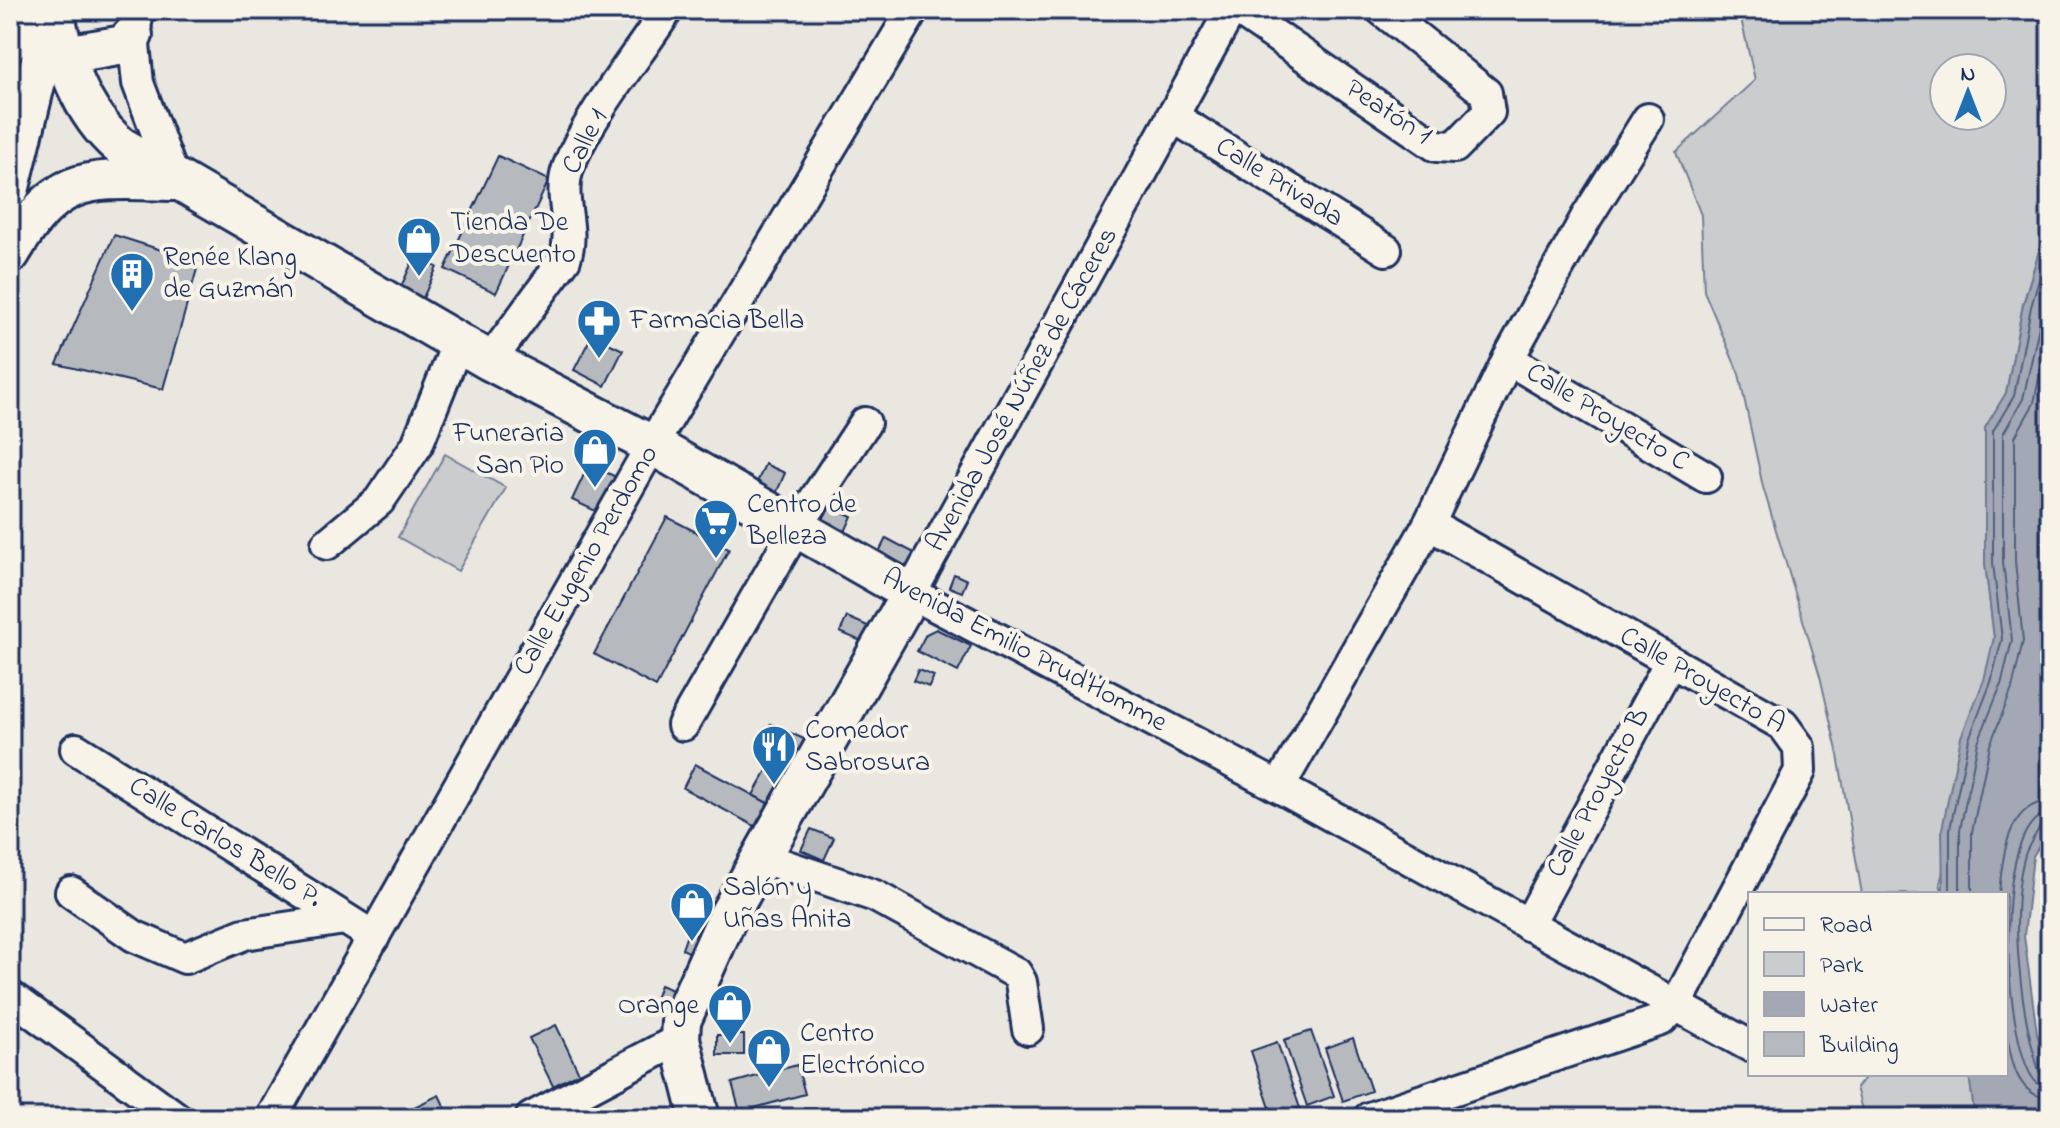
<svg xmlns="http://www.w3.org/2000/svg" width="2060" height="1128" viewBox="0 0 2060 1128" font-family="'Indie Flower',sans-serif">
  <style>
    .green { fill: #cbcccd; stroke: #737e96; stroke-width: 2; fill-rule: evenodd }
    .water { fill: #a3a8b4; stroke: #6d7892; stroke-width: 2 }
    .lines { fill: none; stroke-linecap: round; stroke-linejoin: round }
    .shore { stroke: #515f80; stroke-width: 2 }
    .building { fill: #b6babf; stroke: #1b2f5e; stroke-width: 2 }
    .minor-casing { stroke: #1b2f5e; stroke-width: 36 }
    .major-casing { stroke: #1b2f5e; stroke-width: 44 }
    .minor { stroke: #f7f3e8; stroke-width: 30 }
    .major { stroke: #f7f3e8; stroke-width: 38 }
    .labels { text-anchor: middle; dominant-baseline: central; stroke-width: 8; stroke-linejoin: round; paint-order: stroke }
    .street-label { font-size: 28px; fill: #1b2f5e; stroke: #f7f3e8 }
    .poi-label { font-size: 28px; fill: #1b2f5e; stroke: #f7f3e8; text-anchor: start }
  </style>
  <rect width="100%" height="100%" fill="#eae7e0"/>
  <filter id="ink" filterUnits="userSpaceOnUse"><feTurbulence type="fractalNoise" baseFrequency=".0125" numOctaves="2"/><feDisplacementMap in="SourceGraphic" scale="16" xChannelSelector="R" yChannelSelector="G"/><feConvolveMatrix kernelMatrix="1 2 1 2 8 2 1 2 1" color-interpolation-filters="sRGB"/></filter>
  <g filter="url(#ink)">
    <g class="green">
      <path d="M1739,10H2050V214L2023,304L2006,393L1985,428V563L1994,638L1940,884L1943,894H1862L1838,755L1820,676L1763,487L1739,374L1704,291L1701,215L1676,152L1755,80ZM1944,68H1992V116H1944Z"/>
      <path d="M445,454L506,488L458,571L398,537Z"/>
      <path d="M1869,1074H1969L1975,1118H1864L1856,1087Z"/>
    </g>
    <path class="water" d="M2050,214V829L2033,856L2024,936L2037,1033L2050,1081V1118H1975L1969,1074H2006V894H1943L1942,829L1961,737L1984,680L1994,638L1985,563V428L2006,393L2023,305Z"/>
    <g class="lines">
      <g class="shore">
        <path d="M2050,813C1989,817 2004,1054 2037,1083L2050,1086"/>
        <path d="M2050,823L2040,827C2035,836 2028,845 2025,855C2008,913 2021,1014 2039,1071L2050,1076"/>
        <path d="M1950,894V829L1969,739L1991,682L2002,639L1993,563V431L2014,396L2031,307L2050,242"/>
        <path d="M1960,894V830L1978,742L2001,685L2012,640L2003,562V434L2023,399L2050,277"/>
        <path d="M1972,894V832L1990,745L2012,689L2023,641L2015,561V437L2034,403L2050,324"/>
        <path d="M1999,894C2002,861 2006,803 2050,801"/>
        <path d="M2006,1027C2010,1055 2015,1097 2050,1098"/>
      </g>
    </g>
    <g class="building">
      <path d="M498,156L549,180L496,293L445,269Z"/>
      <path d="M114,235L199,262L163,389L57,364Z"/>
      <path d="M414,258L437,267L423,298L400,289Z"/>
      <path d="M592,335L623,350L605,386L574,370Z"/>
      <path d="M589,464L618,478L602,514L572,500Z"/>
      <path d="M765,464L785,473L776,494L756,485Z"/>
      <path d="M829,506L852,516L845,532L822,522Z"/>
      <path d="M667,517L729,549L656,687L594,654Z"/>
      <path d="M886,538L918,555L910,572L877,556Z"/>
      <path d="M954,574L967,580L962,592L949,587Z"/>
      <path d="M847,617L877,630L870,645L840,632Z"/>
      <path d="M936,629L971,646L958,672L917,651L926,634Z"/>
      <path d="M918,670L934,676L929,687L913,681Z"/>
      <path d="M771,724L806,740L795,762L760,746Z"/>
      <path d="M695,764L777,808L764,831L683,788Z"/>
      <path d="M770,765L794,778L777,808L753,795Z"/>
      <path d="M811,829L834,838L824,860L801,850Z"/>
      <path d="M688,932L702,937L695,955L682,949Z"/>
      <path d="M660,985L680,993L674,1006L655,999Z"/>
      <path d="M556,1025L579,1073L553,1086L529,1038Z"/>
      <path d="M1311,1031L1334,1096L1307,1106L1284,1040Z"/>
      <rect x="717" y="1035" width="27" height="20"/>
      <path d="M1353,1038L1371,1091L1343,1101L1325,1048Z"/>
      <path d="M1277,1042L1300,1108L1273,1117L1251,1051Z"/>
      <path d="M797,1065L805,1094L740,1112L732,1083Z"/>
      <path d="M439,1095L450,1118H417L412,1108Z"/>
    </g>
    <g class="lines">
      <g class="minor-casing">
        <g id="minor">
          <path d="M139,10L133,35L138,83L175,181"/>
          <path d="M1231,10L911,593L1279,787L1750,1046"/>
          <path d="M1238,10L1436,146L1455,147L1489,112L1486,93L1382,10"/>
          <path d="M1172,116L1386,250"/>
          <path d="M1508,359L1706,477"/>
          <path d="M490,361L565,259C576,227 557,199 568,168C587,117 637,57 667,10"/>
          <path d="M327,544L379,501L417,445L458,342"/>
          <path d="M683,725L796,528L865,423"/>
          <path d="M76,749L374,937"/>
          <path d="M1279,787L1429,524L1508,359L1586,218L1648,119"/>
          <path d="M763,858L875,896L1016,973L1021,982L1028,1029"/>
          <path d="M71,892L134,936L185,958L244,934L345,919"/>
          <path d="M1528,925L1670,662"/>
          <path d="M10,996L177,1118"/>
          <path d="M271,1118L652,445L913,10"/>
          <path d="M531,1118L680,1039"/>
          <path d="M1369,1118L1661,1020L1675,1007L1800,771L1799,747L1783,725L1429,524"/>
        </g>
      </g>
      <g class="major-casing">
        <g id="major">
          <path d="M54,10C64,61 80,112 120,146L490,361L652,445L911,593L727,918L681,1021L680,1039L700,1118"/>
          <path d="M10,41L18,10"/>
          <path d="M65,55L124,45L133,35"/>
          <path d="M10,187L52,15"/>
          <path d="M10,254C58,172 87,179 175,181"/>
        </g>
      </g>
      <use href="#minor" class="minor"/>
      <use href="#major" class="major"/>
    </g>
  </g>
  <defs>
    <g id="shop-pin" transform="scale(2.3)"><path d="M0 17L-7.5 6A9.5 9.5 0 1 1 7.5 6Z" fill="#1f6fb2" stroke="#f7f3e8"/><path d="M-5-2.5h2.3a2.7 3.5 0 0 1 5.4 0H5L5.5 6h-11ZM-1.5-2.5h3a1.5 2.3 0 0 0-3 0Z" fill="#fff"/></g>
    <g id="building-pin" transform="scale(2.3)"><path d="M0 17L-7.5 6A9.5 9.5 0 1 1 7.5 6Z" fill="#1f6fb2" stroke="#f7f3e8"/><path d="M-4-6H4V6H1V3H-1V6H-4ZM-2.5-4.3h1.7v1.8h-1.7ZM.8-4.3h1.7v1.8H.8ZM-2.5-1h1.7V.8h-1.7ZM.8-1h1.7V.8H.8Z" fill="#fff"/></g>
    <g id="pharmacy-pin" transform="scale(2.3)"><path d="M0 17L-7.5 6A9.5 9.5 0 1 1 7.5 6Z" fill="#1f6fb2" stroke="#f7f3e8"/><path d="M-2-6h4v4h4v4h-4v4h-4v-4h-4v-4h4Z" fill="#fff"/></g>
    <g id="supermarket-pin" transform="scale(2.3)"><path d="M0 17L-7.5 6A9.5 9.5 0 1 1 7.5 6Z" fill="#1f6fb2" stroke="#f7f3e8"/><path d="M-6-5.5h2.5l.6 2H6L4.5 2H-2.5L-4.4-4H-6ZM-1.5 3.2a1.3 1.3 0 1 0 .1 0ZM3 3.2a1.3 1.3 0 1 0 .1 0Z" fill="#fff"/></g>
    <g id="restaurant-pin" transform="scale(2.3)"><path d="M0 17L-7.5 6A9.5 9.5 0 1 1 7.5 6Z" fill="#1f6fb2" stroke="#f7f3e8"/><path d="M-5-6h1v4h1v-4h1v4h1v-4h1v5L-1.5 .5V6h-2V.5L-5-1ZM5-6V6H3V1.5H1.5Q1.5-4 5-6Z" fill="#fff"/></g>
  </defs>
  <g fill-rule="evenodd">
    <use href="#shop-pin" x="419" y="239"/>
    <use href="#building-pin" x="132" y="274"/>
    <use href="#pharmacy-pin" x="599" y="321"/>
    <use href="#shop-pin" x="595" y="450"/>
    <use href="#supermarket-pin" x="716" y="521"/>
    <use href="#restaurant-pin" x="774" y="747"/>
    <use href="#shop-pin" x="692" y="904"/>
    <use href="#shop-pin" x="730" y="1006"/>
    <use href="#shop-pin" x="769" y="1050"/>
  </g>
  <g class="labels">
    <g class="street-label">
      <text transform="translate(1388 113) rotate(33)">Peatón 1</text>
      <text transform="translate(586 142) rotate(-63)">Calle 1</text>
      <text transform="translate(1279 183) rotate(32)">Calle Privada</text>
      <text transform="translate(1023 390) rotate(-61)">Avenida José Núñez de Cáceres</text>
      <text transform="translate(1607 418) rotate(31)">Calle Proyecto C</text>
      <text transform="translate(587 561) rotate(-60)">Calle Eugenio Perdomo</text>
      <text transform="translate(1024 651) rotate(28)">Avenida Emilio Prud'Homme</text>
      <text transform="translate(1702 681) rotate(30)">Calle Proyecto A</text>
      <text transform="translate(1599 793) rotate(-62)">Calle Proyecto B</text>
      <text transform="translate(225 843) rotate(32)">Calle Carlos Bello P.</text>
    </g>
    <g class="poi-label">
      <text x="450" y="223">Tienda De<tspan x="450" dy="32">Descuento</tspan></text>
      <text x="163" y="258">Renée Klang<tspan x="163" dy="32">de Guzmán</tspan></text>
      <text x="630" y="321">Farmacia Bella</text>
      <text x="564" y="434" text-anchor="end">Funeraria<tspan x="564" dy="32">San Pio</tspan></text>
      <text x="747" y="505">Centro de<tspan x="747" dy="32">Belleza</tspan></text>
      <text x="805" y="731">Comedor<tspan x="805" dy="32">Sabrosura</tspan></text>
      <text x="723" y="888">Salón y<tspan x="723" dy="32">Uñas Anita</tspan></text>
      <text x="699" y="1006" text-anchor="end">Orange</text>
      <text x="800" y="1034">Centro<tspan x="800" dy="32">Electrónico</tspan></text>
    </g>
  </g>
  <rect width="2060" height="1128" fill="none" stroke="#f7f3e8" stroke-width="40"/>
  <rect x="20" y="20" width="2020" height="1088" fill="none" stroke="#1b2f5e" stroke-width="3" filter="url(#ink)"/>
  <rect x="1748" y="892" width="260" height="184" fill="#f7f3e8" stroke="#9fa5b1" stroke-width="2"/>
  <rect x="1764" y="918" width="40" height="12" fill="#f7f3e8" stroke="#9fa5b1" stroke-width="2"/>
  <text x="1820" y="932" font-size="24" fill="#1b2f5e">Road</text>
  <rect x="1764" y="952" width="40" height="24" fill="#cbcccd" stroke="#9fa5b1" stroke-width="2"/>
  <text x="1820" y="972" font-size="24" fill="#1b2f5e">Park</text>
  <rect x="1764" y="992" width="40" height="24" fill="#a3a8b4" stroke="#9fa5b1" stroke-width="2"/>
  <text x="1820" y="1012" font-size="24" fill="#1b2f5e">Water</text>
  <rect x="1764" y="1032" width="40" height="24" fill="#b6babf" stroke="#9fa5b1" stroke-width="2"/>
  <text x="1820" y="1052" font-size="24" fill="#1b2f5e">Building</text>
  <g transform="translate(1968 92)"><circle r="38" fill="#f7f3e8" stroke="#9fa5b1" stroke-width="2"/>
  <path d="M0-6L14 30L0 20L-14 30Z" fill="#1f6fb2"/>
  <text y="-12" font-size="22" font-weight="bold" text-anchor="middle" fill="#1b2f5e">N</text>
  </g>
</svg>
